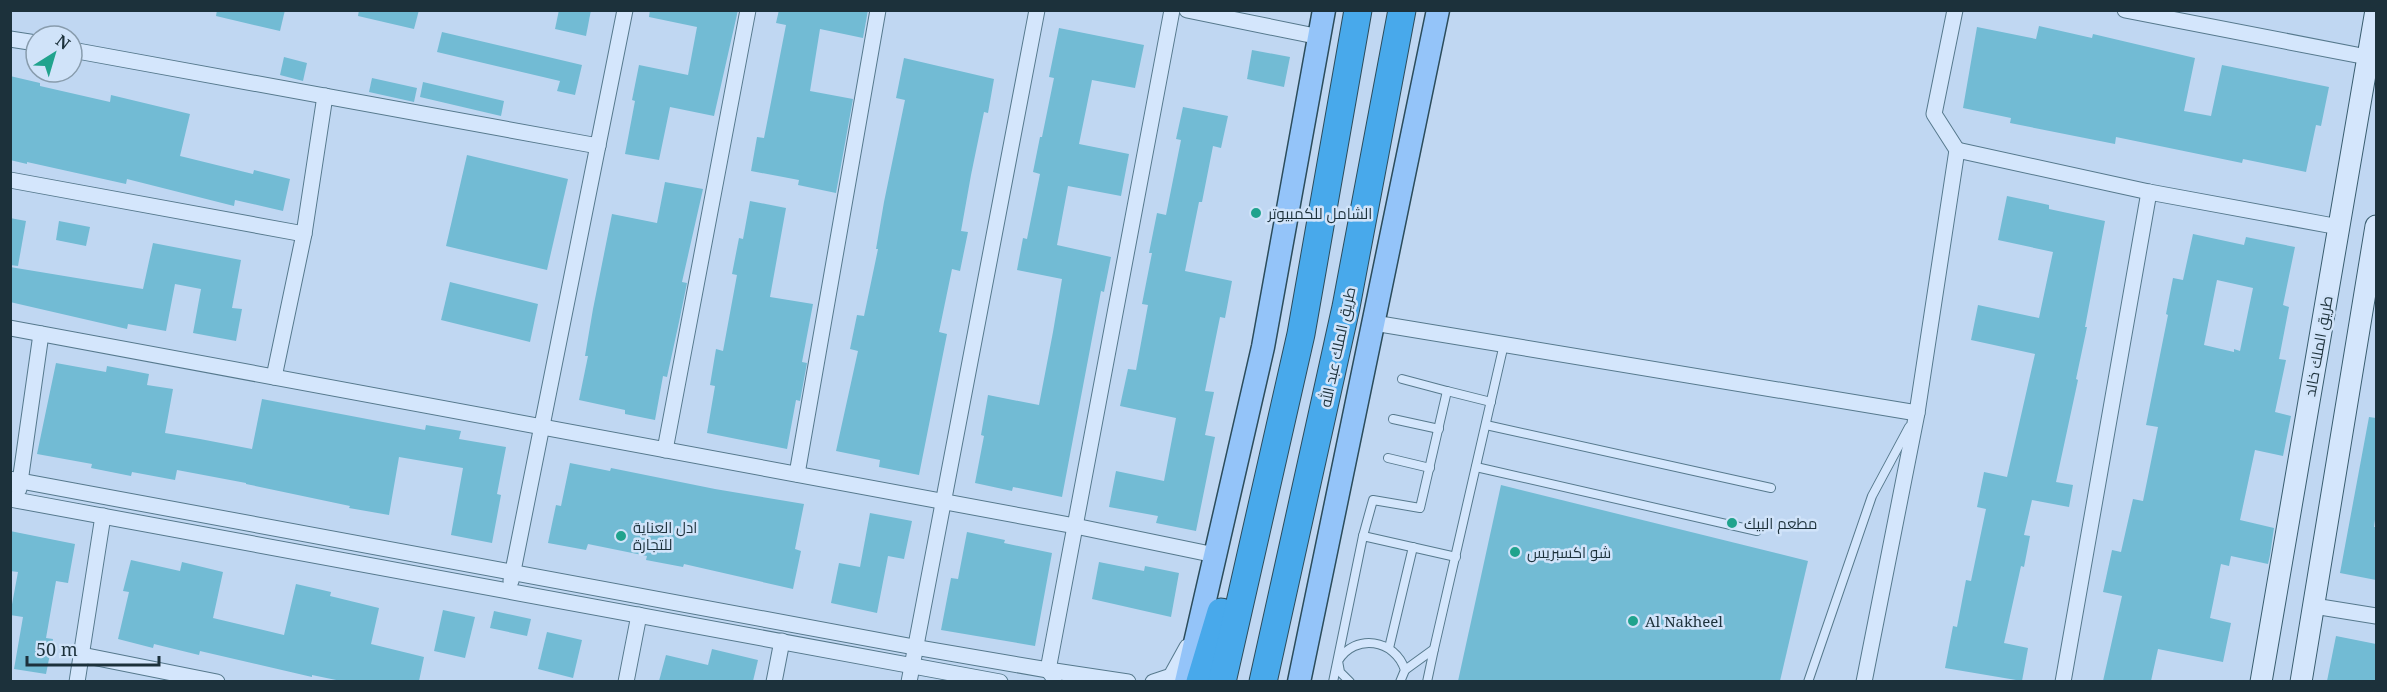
<svg xmlns="http://www.w3.org/2000/svg" width="2387" height="692" viewBox="0 0 2387 692" font-family="'Noto Serif',Cairo,serif">
  <style>
    .building { fill: #72bbd4; fill-rule: evenodd }
    .lines { fill: none; stroke-linecap: round; stroke-linejoin: round }
    .lane-casing { stroke: #56798d; stroke-width: 10 }
    .street-casing { stroke: #56798d; stroke-width: 17 }
    .secondary-casing { stroke: #395d6f; stroke-width: 23 }
    .primary-casing { stroke: #2b4c5b; stroke-width: 25 }
    .highway-casing { stroke: #2b4c5b; stroke-width: 29 }
    .lane { stroke: #d4e6fc; stroke-width: 8 }
    .street { stroke: #d4e6fc; stroke-width: 15 }
    .secondary { stroke: #d4e6fc; stroke-width: 21 }
    .primary { stroke: #94c4f9; stroke-width: 22 }
    .highway { stroke: #48a9eb; stroke-width: 27 }
    .poi-dot { fill: #20a38d; stroke: #d0e3f9; stroke-width: 2 }
    .labels { text-anchor: middle; dominant-baseline: central; stroke-width: 5; stroke-linejoin: round; paint-order: stroke }
    .poi-label { font-size: 15px; fill: #1c313b; stroke: #d0e3f9; text-anchor: start }
    .street-label { font-size: 15px; fill: #1c313b; stroke: #d0e3f9 }
  </style>
  <rect width="100%" height="100%" fill="#c0d7f2"/>
  <g class="building">
    <path d="M217,10H285L280,31L216,16Z"/>
    <path d="M359,10H419L414,29L358,16Z"/>
    <path d="M559,10H591L586,36L555,29Z"/>
    <path d="M650,10H738L714,116L670,107L659,160L625,154L635,101L632,100L639,65L688,75L697,27L649,17Z"/>
    <path d="M779,10H868L863,38L820,29L810,91L853,99L836,193L798,185L799,180L751,171L757,137L764,138L786,25L776,23Z"/>
    <path d="M2039,26L2092,38L2093,34L2195,58L2184,111L2211,116L2222,65L2329,87L2321,126L2316,125L2306,172L2243,159L2242,163L2116,137L2115,144L2010,123L2011,118L1963,108L1977,27L2036,39Z"/>
    <path d="M1059,28L1144,45L1135,88L1092,80L1079,144L1129,154L1121,196L1068,186L1057,245L1111,257L1104,292L1101,291L1062,497L1013,487L1012,491L975,483L984,436L981,435L988,395L1039,405L1053,332L1062,279L1017,270L1023,238L1027,239L1040,174L1033,172L1040,137H1042L1054,78L1049,77Z"/>
    <path d="M442,32L582,65L575,95L557,91L560,81L437,52Z"/>
    <path d="M1252,50L1290,57L1284,87L1247,79Z"/>
    <path d="M284,57L307,63L303,81L280,75Z"/>
    <path d="M904,58L994,79L988,113L984,112L971,175L961,231L968,232L960,271L952,269L939,332L947,334L919,475L879,467L880,460L836,451L858,351L850,349L857,315L864,316L878,249H876L884,202L905,100L896,98Z"/>
    <path d="M10,76L40,83V86L110,102L111,95L190,114L180,156L253,174L254,170L290,179L283,211L235,200L234,206L127,179L126,184L27,162V164L10,160Z"/>
    <path d="M372,78L417,88L414,102L369,92Z"/>
    <path d="M423,82L504,101L501,116L420,97Z"/>
    <path d="M1183,107L1228,116L1221,148L1213,146L1202,202H1199L1185,271L1232,281L1225,318L1220,317L1205,391L1214,392L1205,435L1215,437L1196,531L1156,523L1158,516L1109,507L1116,471L1164,481L1176,418L1120,406L1128,369L1136,370L1148,305L1142,304L1152,253H1149L1157,213L1166,215L1181,140L1176,139Z"/>
    <path d="M467,155L568,179L547,270L446,246Z"/>
    <path d="M665,182L703,189L682,282L687,283L679,322L667,377L663,376L655,420L625,414V410L579,400L588,356H585L593,309L612,214L657,223Z"/>
    <path d="M2007,196L2049,205V209L2105,221L2085,327H2087L2076,379L2078,380L2056,482L2073,485L2069,507L2032,500L2024,535L2030,536L2024,567L2021,566L2004,643L2028,648L2022,681L1945,668L1953,626L1957,627L1966,580L1971,581L1986,509L1977,507L1984,472L2007,477L2035,354L1971,340L1978,305L2039,318L2053,252L1998,240Z"/>
    <path d="M750,201L786,208L770,297L813,304L802,362L807,363L800,401L796,400L787,449L707,433L715,386L710,385L716,349L723,351L737,275L732,274L739,238L743,239Z"/>
    <path d="M10,218L26,221L18,266L10,265Z"/>
    <path d="M59,221L90,227L86,246L56,240Z"/>
    <path d="M2193,234L2244,245L2246,237L2295,247L2283,305L2289,307L2279,359L2286,360L2275,412L2291,416L2283,456L2255,450L2240,520L2274,528L2270,555L2268,564L2231,556L2229,566L2221,564L2210,618L2231,623L2223,662L2158,649L2151,681H2103L2122,596L2103,592L2112,550L2121,552L2133,499L2143,501L2158,427L2146,425L2168,315L2166,314L2173,278L2183,280ZM2217,280L2253,288L2240,351L2234,349V352L2204,345Z"/>
    <path d="M153,243L241,260L232,308L242,309L236,341L193,333L201,289L175,284L166,331L128,324L127,329L10,302V267L143,289Z"/>
    <path d="M450,282L538,304L530,342L441,320Z"/>
    <path d="M56,363L106,372L107,366L149,374L147,385L173,389L165,433L200,439L252,449L262,399L425,430L426,425L461,431L459,439L506,447L497,494L501,495L492,543L451,535L463,468L399,457L389,515L349,508L350,506L246,484V483L177,470L175,480L132,472L131,476L91,468L92,464L37,454Z"/>
    <path d="M2369,417L2376,418V512L2374,527H2376V580L2340,573Z"/>
    <path d="M570,463L610,471L611,468L715,489L804,504L795,549L801,551L793,589L684,564L683,567L646,560L647,556L588,544L586,550L548,543L556,505L561,506Z"/>
    <path d="M1501,485L1808,561L1780,681H1458Z"/>
    <path d="M870,513L912,521L904,559L888,556L877,613L831,603L839,563L860,567Z"/>
    <path d="M10,531L75,544L68,583L56,581L46,638L53,639L46,674L14,669L23,617L10,615L18,572L10,571Z"/>
    <path d="M967,532L1005,540L1004,543L1052,553L1035,646L941,630L951,578L958,579Z"/>
    <path d="M131,560L180,571L182,562L223,572L213,618L284,635L296,584L331,592L330,596L379,608L371,644L424,657L419,681H341L312,675V677L200,651L199,655L154,644L153,648L118,639L129,592L123,591Z"/>
    <path d="M1099,562L1144,571L1145,566L1179,573L1171,617L1092,599Z"/>
    <path d="M443,610L475,617L465,658L434,651Z"/>
    <path d="M494,611L531,619L527,636L490,628Z"/>
    <path d="M547,632L582,640L573,678L538,669Z"/>
    <path d="M2336,636L2376,644V681H2327Z"/>
    <path d="M712,649L758,660L753,681H659L666,655L708,665Z"/>
  </g>
  <g class="lines">
    <g class="lane-casing">
      <g id="lane">
        <path d="M1402,379L1447,391"/>
        <path d="M1393,419L1439,429"/>
        <path d="M1486,425L1771,488"/>
        <path d="M1388,458L1430,468"/>
        <path d="M1476,467L1757,531"/>
        <path d="M1363,536L1373,500L1420,508L1447,391L1491,402"/>
        <path d="M1389,648L1413,547"/>
        <path d="M1405,670L1434,649L1504,344"/>
        <path d="M1333,682L1363,536L1456,557"/>
        <path d="M1350,682L1340,672L1338,661C1355,633 1395,639 1405,670L1400,682"/>
        <path d="M1427,682L1434,649"/>
        <path d="M1808,682L1872,496L1909,427"/>
      </g>
    </g>
    <g class="street-casing">
      <g id="street">
        <path d="M1187,10L1320,37"/>
        <path d="M2125,10L2367,57"/>
        <path d="M10,39L36,43"/>
        <path d="M72,50L598,146"/>
        <path d="M1957,150L2149,192L2339,227"/>
        <path d="M10,180L304,234"/>
        <path d="M1374,323L1917,413"/>
        <path d="M10,328L1075,526L1215,555"/>
        <path d="M274,377L304,234L325,96"/>
        <path d="M665,450L748,10"/>
        <path d="M797,474L878,10"/>
        <path d="M10,479L914,647L1048,670L1128,682"/>
        <path d="M19,489L41,334"/>
        <path d="M10,499L1000,682"/>
        <path d="M511,581L625,10"/>
        <path d="M2314,606L2376,616"/>
        <path d="M82,655L217,682"/>
        <path d="M1054,678L1048,670L1172,10"/>
        <path d="M77,682L103,516"/>
        <path d="M626,682L639,615"/>
        <path d="M774,682L782,641"/>
        <path d="M909,682L1037,10"/>
        <path d="M1153,682L1171,676L1187,647"/>
        <path d="M1864,682L1917,413L1957,150L1934,114L1955,10"/>
        <path d="M2063,682L2149,192"/>
      </g>
    </g>
    <g class="secondary-casing">
      <g id="secondary">
        <path d="M2261,682L2376,10"/>
        <path d="M2301,682L2376,226"/>
      </g>
    </g>
    <g class="primary-casing">
      <g id="primary">
        <path d="M1186,682L1263,347L1324,10"/>
        <path d="M1299,682L1438,10"/>
      </g>
    </g>
    <g class="highway-casing">
      <g id="highway">
        <path d="M1200,682L1221,612"/>
        <path d="M1222,682L1301,334L1358,10"/>
        <path d="M1263,682L1346,307L1402,10"/>
      </g>
    </g>
    <use href="#lane" class="lane"/>
    <use href="#street" class="street"/>
    <use href="#secondary" class="secondary"/>
    <use href="#primary" class="primary"/>
    <use href="#highway" class="highway"/>
  </g>
  <g class="poi-dot">
    <circle cx="1256" cy="213" r="6"/>
    <circle cx="1732" cy="523" r="6"/>
    <circle cx="621" cy="536" r="6"/>
    <circle cx="1515" cy="552" r="6"/>
    <circle cx="1633" cy="621" r="6"/>
  </g>
  <g class="labels">
    <g class="poi-label">
      <text x="1268" y="213">الشامل للكمبيوتر</text>
      <text x="1744" y="523">مطعم البيك</text>
      <text x="633" y="527">ادل العناية<tspan x="633" dy="17">للتجارة</tspan></text>
      <text x="1527" y="552">شو اكسبريس</text>
      <text x="1645" y="621">Al Nakheel</text>
    </g>
    <g class="street-label">
      <text transform="translate(2318 346) rotate(-80)">طريق الملك خالد</text>
      <text transform="translate(1337 347) rotate(-78)">طريق الملك عبد الله</text>
    </g>
  </g>
  <rect width="2387" height="692" fill="none" stroke="#1c313b" stroke-width="24"/>
  <g transform="translate(54 54) rotate(37)"><circle r="28" fill="#d0e3f9" stroke="#889cad" stroke-width="1.5"/>
  <path d="M0-4.5L10 22L0 15L-10 22Z" fill="#20a38d"/>
  <text y="-9" font-size="16" font-weight="bold" text-anchor="middle" fill="#1c313b">N</text>
  </g>
  <path d="M27 656v9h132v-9" fill="none" stroke="#1c313b" stroke-width="3"/>
  <text x="36" y="656" font-size="18" fill="#1c313b" stroke="#d0e3f9" stroke-width="4.5" paint-order="stroke">50 m</text>
</svg>
